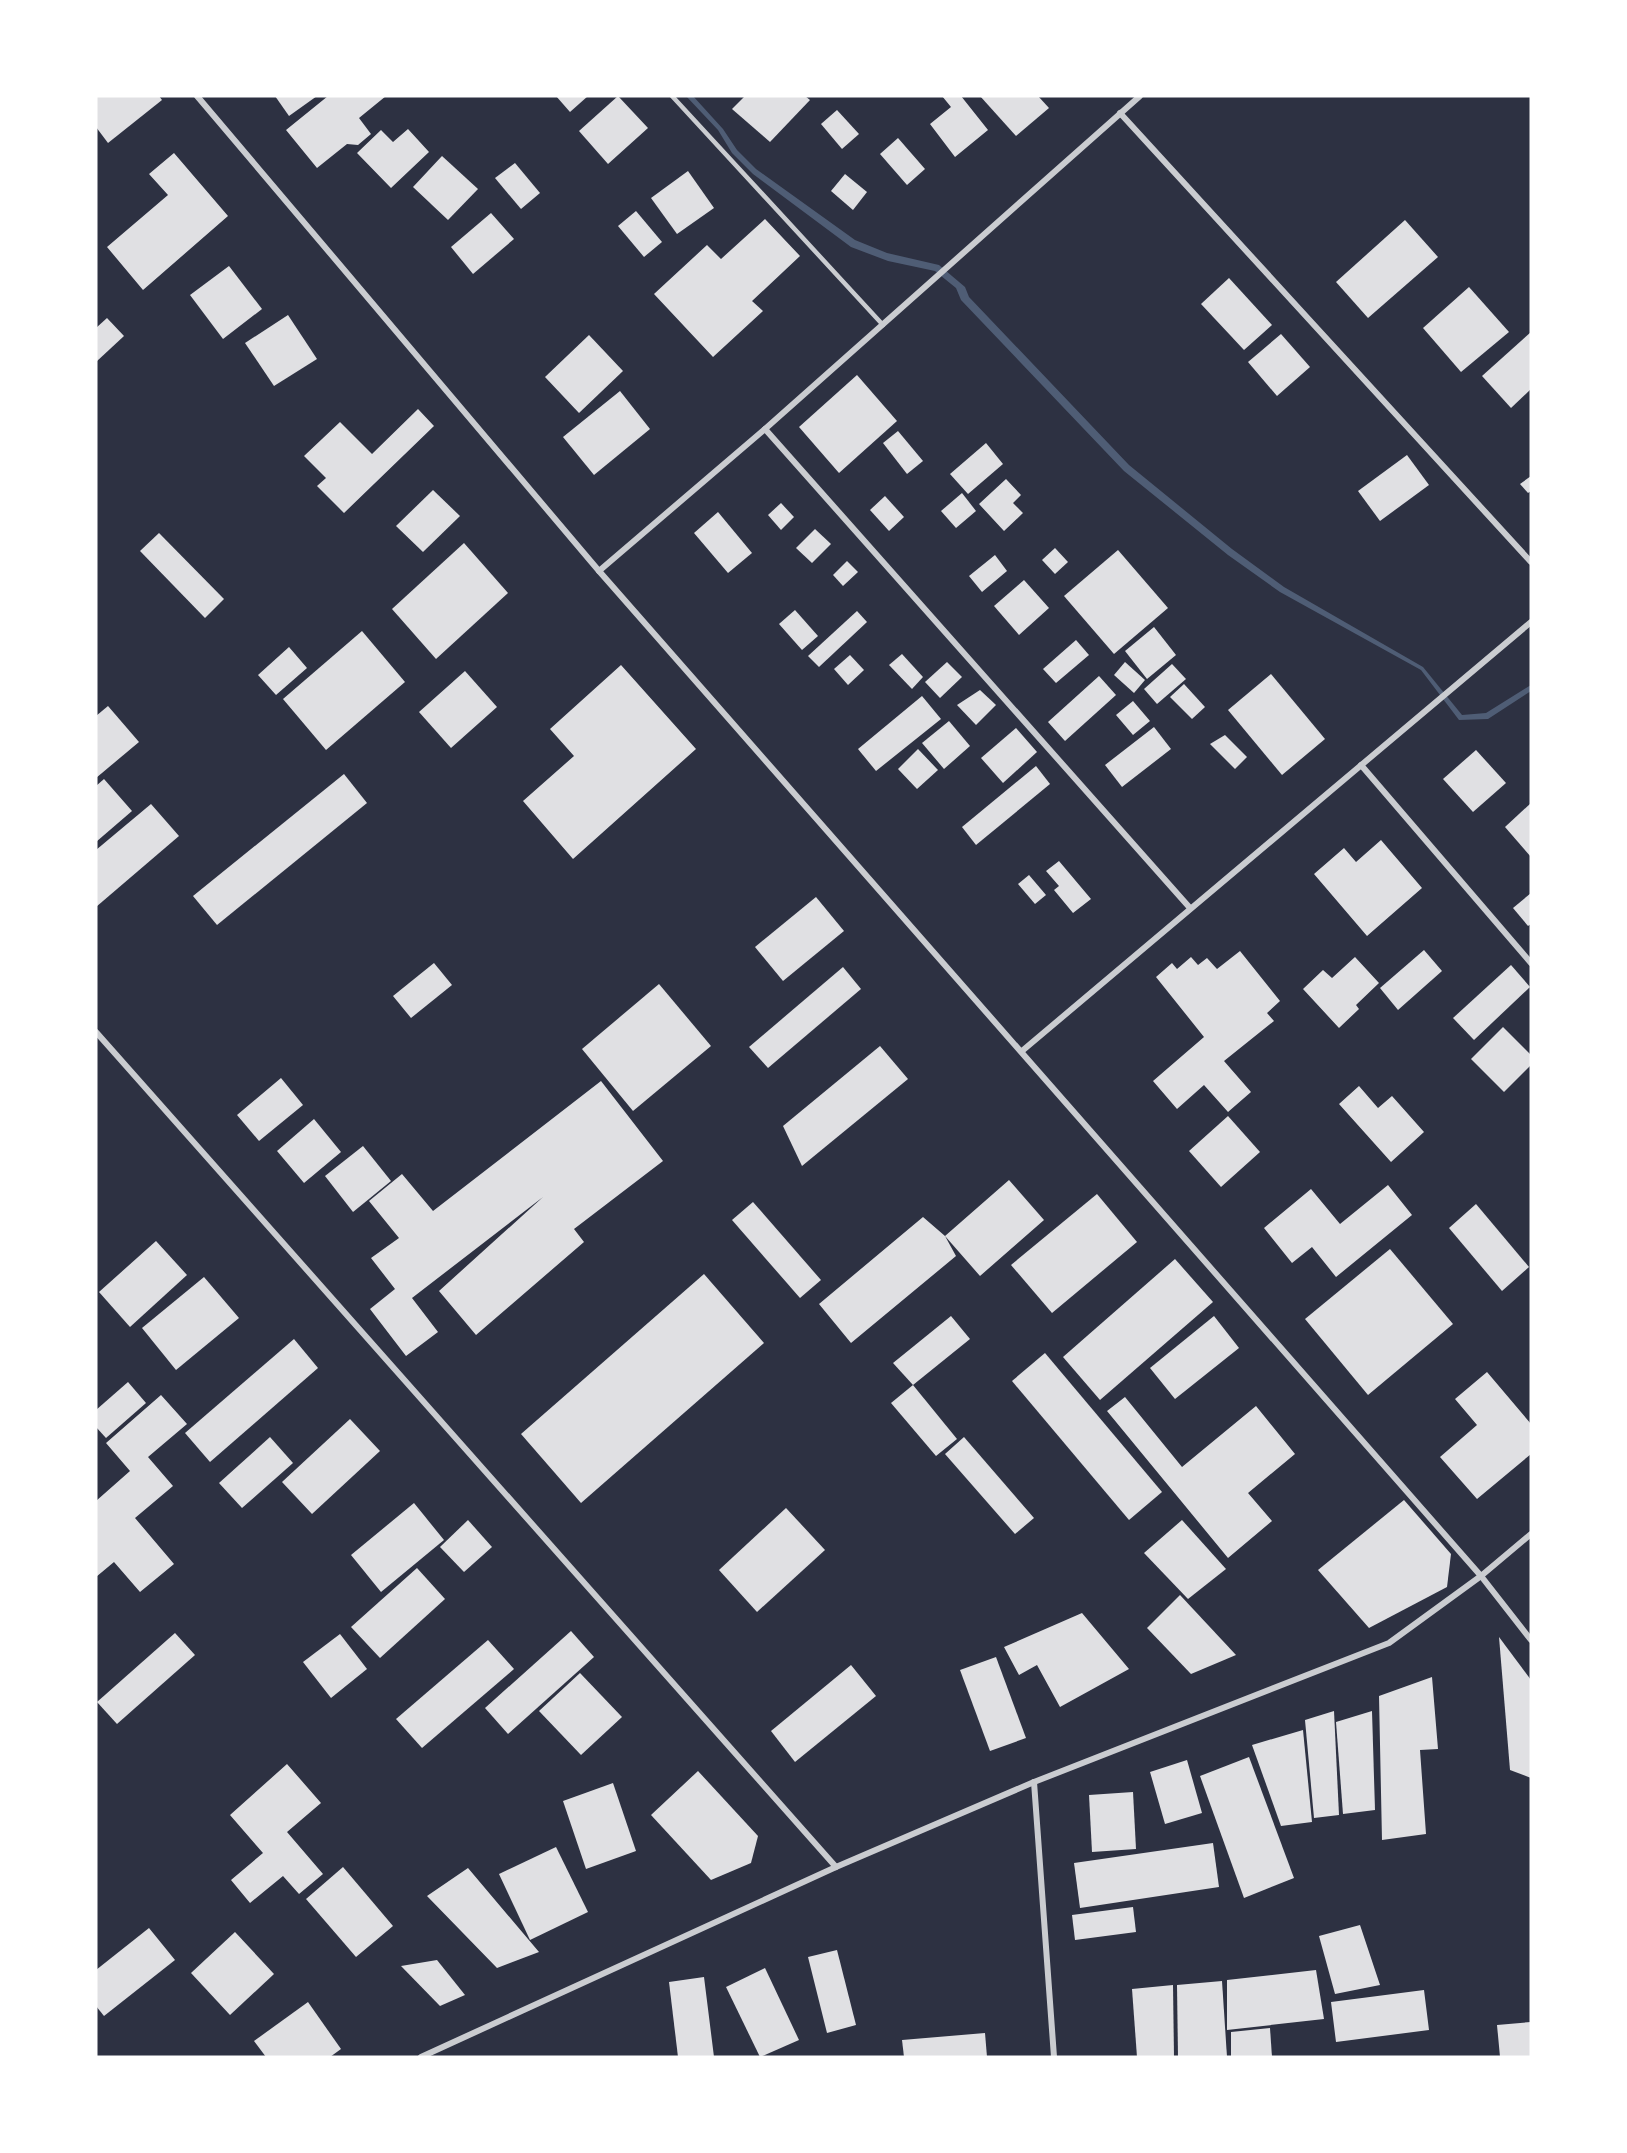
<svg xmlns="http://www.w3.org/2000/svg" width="1627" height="2153" viewBox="0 0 1627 2153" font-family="Poppins,sans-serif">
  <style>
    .water { fill: #4f5d75 }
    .building { fill: #e0e0e3 }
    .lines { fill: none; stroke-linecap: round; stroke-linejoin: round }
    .service { stroke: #caccd0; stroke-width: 4.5 }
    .minor { stroke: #caccd0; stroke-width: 6 }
  </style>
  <rect width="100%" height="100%" fill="#2d3142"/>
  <path class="water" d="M686,96H693L723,129L737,150L756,169L855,240L887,253L939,265L965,287L969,297L1129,465L1232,549L1284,587L1423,667L1462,715L1486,713L1531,685V691L1488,719L1459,720L1421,670L1280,592L1228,555L1124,471L961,300L956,288L935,271L888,261L851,247L753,174L732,153L718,130Z"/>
  <g class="building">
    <path d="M96,96H159L162,100L108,143L96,127Z"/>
    <path d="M275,96H317L289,116Z"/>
    <path d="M328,96H386L359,118L371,134L358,145L347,144L317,168L286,130Z"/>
    <path d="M556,96H588L570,112Z"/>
    <path d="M618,96L648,128L608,164L579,131Z"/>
    <path d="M745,96H805L810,100L770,142L732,109Z"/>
    <path d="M942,96H961L988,130L955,157L930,124L951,107Z"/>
    <path d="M980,96H1038L1049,108L1016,136Z"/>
    <path d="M837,110L859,134L842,149L821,124Z"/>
    <path d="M408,129L429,152L391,188L357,153L381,130L393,142Z"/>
    <path d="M898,138L925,169L907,185L880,154Z"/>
    <path d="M174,153L228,216L143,290L107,247L168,195L149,174Z"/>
    <path d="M442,156L478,189L448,220L413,187Z"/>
    <path d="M515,163L540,193L521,209L495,178Z"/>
    <path d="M688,171L714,208L677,234L651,198Z"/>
    <path d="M845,174L867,192L853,210L831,191Z"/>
    <path d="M636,211L662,242L644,257L618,226Z"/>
    <path d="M491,213L514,239L473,274L451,247Z"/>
    <path d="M765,219L800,256L752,301L763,311L713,357L654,294L707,245L721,259Z"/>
    <path d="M1405,220L1438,257L1368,318L1336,282Z"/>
    <path d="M229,266L262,309L223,339L190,295Z"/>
    <path d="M1229,278L1272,325L1244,350L1201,304Z"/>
    <path d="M1469,287L1509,332L1461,372L1423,328Z"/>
    <path d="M288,315L317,359L274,386L245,343Z"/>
    <path d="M107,318L124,336L96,362V328Z"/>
    <path d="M1531,332V389L1511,408L1482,376Z"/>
    <path d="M1281,334L1310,367L1277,396L1248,362Z"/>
    <path d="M589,335L623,371L579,413L545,377Z"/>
    <path d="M857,375L897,421L839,473L799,427Z"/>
    <path d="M620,391L650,429L594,475L563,437Z"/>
    <path d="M418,409L434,426L344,513L317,486L326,478L304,456L340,422L372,454Z"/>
    <path d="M898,431L923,461L907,474L883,443Z"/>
    <path d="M986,443L1003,464L968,494L950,474Z"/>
    <path d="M1407,455L1429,485L1380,521L1358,491Z"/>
    <path d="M1531,476V491L1528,493L1520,484Z"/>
    <path d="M1006,479L1021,495L1013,503L1023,513L1004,531L979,504Z"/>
    <path d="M433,490L460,516L423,552L396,526Z"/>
    <path d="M962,493L976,511L956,528L941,511Z"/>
    <path d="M885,496L904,517L889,531L870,510Z"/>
    <path d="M781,503L794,517L781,530L768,515Z"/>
    <path d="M718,512L752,553L728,573L694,533Z"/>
    <path d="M815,529L831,544L812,563L796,548Z"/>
    <path d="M159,533L224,599L205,618L140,551Z"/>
    <path d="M464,543L508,593L436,659L392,609Z"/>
    <path d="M1055,548L1068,562L1055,574L1042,560Z"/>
    <path d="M1118,550L1168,608L1114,654L1064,596Z"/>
    <path d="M995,555L1007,571L982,592L969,576Z"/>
    <path d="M847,561L858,572L843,586L833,575Z"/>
    <path d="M1024,580L1049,608L1019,635L994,606Z"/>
    <path d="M795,610L818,636L802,650L779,624Z"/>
    <path d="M857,611L867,622L819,667L808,656Z"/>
    <path d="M1154,627L1176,655L1147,679L1125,651Z"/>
    <path d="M362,631L405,682L326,750L283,699Z"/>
    <path d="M1076,640L1089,655L1056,683L1043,669Z"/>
    <path d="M289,647L307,668L276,695L258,675Z"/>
    <path d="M902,654L923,677L912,689L889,665Z"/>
    <path d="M850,655L864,670L848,685L834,669Z"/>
    <path d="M947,662L962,677L940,698L925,682Z"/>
    <path d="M1125,662L1145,680L1134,693L1114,675Z"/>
    <path d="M1172,664L1186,679L1157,704L1144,689Z"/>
    <path d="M621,665L696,749L573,859L523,801L574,756L550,729Z"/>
    <path d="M465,671L497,707L451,748L419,712Z"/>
    <path d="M1271,674L1325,739L1282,775L1228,710Z"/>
    <path d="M1099,676L1116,695L1065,741L1048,722Z"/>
    <path d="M1184,684L1205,707L1192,719L1170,697Z"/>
    <path d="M980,690L996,705L976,725L957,705Z"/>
    <path d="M922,696L941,719L876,771L858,749Z"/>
    <path d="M1133,701L1150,721L1133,735L1116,715Z"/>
    <path d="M108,706L139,742L96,778V716Z"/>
    <path d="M949,721L970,746L944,769L922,743Z"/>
    <path d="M1154,727L1171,749L1122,787L1105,765Z"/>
    <path d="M1016,728L1037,752L1003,783L981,758Z"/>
    <path d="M1225,735L1247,757L1235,769L1210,744Z"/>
    <path d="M918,749L938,770L917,789L898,769Z"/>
    <path d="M1476,750L1506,783L1473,812L1443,779Z"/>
    <path d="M1036,766L1050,784L976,845L962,827Z"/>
    <path d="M344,774L367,803L217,925L193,896Z"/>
    <path d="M104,779L132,811L96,842V786Z"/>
    <path d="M1531,803V857L1505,827Z"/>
    <path d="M151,804L179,836L96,907V850Z"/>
    <path d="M1381,840L1422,888L1367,936L1314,874L1344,848L1356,862Z"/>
    <path d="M1059,861L1091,899L1073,913L1054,890L1059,886L1046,871Z"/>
    <path d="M1029,875L1046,895L1035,904L1018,884Z"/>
    <path d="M1531,893V924L1528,926L1513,908Z"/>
    <path d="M816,897L844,931L783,981L755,947Z"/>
    <path d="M1424,950L1442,971L1398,1010L1380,988Z"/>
    <path d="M1240,951L1280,1001L1267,1013L1274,1021L1224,1061L1251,1092L1228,1112L1204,1085L1177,1109L1153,1081L1204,1037L1156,977L1172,963L1177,969L1191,957L1198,965L1207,958L1217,969Z"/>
    <path d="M1355,957L1379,983L1356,1005L1359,1009L1339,1028L1303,989L1323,970L1332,978Z"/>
    <path d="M434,963L452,985L411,1018L393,996Z"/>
    <path d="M1511,965L1530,987L1474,1040L1453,1018Z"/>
    <path d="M843,967L861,989L768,1068L749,1047Z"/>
    <path d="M659,984L711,1046L633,1111L582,1049Z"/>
    <path d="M1503,1027L1531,1055V1065L1504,1092L1471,1059Z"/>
    <path d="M880,1046L908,1079L802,1166L783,1126Z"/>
    <path d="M281,1078L303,1105L259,1141L237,1115Z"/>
    <path d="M601,1081L663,1161L574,1229L584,1242L476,1335L439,1291L543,1197L412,1298L438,1332L406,1356L370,1309L395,1289L371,1258L399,1238L369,1201L402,1174L433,1211Z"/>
    <path d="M1359,1086L1378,1108L1392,1096L1424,1132L1391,1162L1339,1104Z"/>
    <path d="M1228,1116L1260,1152L1221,1187L1189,1151Z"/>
    <path d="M314,1119L341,1152L304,1183L277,1151Z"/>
    <path d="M363,1146L391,1181L353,1212L325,1176Z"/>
    <path d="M1009,1180L1044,1220L980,1276L945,1236L956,1256L851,1343L819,1304L923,1217L945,1236Z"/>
    <path d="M1388,1185L1412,1215L1336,1277L1312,1247L1292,1263L1264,1228L1311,1189L1340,1224Z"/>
    <path d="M1097,1194L1137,1242L1052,1313L1011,1265Z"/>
    <path d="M753,1202L821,1280L800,1298L732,1220Z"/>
    <path d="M1476,1204L1529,1267L1502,1291L1449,1228Z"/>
    <path d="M156,1241L187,1275L130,1327L99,1292Z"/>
    <path d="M1390,1249L1453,1324L1368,1395L1305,1319Z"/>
    <path d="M1175,1259L1213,1302L1100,1400L1063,1357Z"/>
    <path d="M704,1274L764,1343L581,1503L521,1434Z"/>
    <path d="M204,1277L239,1318L176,1370L142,1328Z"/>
    <path d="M951,1316L970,1339L913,1385L893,1363Z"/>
    <path d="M1214,1316L1239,1348L1175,1399L1150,1368Z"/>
    <path d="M294,1339L318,1368L210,1462L185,1433Z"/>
    <path d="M1045,1353L1162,1492L1129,1520L1012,1381Z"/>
    <path d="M1487,1372L1531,1424V1454L1477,1499L1440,1457L1477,1425L1455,1399Z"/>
    <path d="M128,1382L146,1403L106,1438L96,1427V1410Z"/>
    <path d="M913,1385L957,1439L936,1456L891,1403Z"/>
    <path d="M161,1395L187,1424L148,1457L173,1486L135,1518L174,1564L140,1592L114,1562L96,1577V1501L130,1471L106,1443Z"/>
    <path d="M1125,1397L1182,1467L1256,1406L1295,1454L1248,1493L1272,1521L1228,1558L1107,1411Z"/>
    <path d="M350,1419L380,1451L312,1514L282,1482Z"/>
    <path d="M270,1437L293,1463L242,1508L219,1483Z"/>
    <path d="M964,1437L1034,1518L1015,1534L945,1454Z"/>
    <path d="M1404,1500L1451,1554L1447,1587L1369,1628L1318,1570Z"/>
    <path d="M414,1503L444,1540L381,1592L351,1555Z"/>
    <path d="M786,1508L825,1550L757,1612L719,1570Z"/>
    <path d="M468,1520L492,1547L464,1572L440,1547Z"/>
    <path d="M1182,1520L1226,1569L1188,1599L1144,1553Z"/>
    <path d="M417,1568L445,1599L380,1658L351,1627Z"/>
    <path d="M1180,1595L1236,1655L1191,1674L1147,1628Z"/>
    <path d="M1082,1613L1129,1669L1060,1707L1037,1665L1019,1675L1004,1647Z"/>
    <path d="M571,1631L594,1657L508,1734L485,1708Z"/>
    <path d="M175,1633L195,1655L117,1724L97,1702Z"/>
    <path d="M340,1634L367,1669L331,1698L303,1662Z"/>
    <path d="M1499,1637L1531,1680V1778L1510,1770Z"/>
    <path d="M488,1640L514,1669L422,1748L396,1719Z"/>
    <path d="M996,1657L1026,1738L990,1751L960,1670Z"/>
    <path d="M851,1665L876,1696L795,1762L771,1731Z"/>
    <path d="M580,1673L622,1717L581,1755L539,1711Z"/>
    <path d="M1432,1677L1438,1749L1420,1750L1426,1834L1382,1840L1379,1696Z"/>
    <path d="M1334,1711L1339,1815L1314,1818L1305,1720Z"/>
    <path d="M1372,1711L1375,1810L1343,1814L1336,1722Z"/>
    <path d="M1303,1730L1312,1822L1281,1826L1252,1745Z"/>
    <path d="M1249,1757L1294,1878L1244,1898L1200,1776Z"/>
    <path d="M1187,1760L1202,1813L1165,1824L1150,1772Z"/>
    <path d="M287,1764L321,1803L287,1832L323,1874L299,1894L283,1876L250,1903L231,1880L263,1853L230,1815Z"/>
    <path d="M698,1771L758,1836L751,1863L711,1880L651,1815Z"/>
    <path d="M613,1783L636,1851L586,1869L563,1801Z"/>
    <path d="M1133,1792L1136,1849L1092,1852L1089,1795Z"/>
    <path d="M1213,1843L1219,1887L1080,1908L1074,1863Z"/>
    <path d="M556,1847L588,1912L530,1940L499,1874Z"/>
    <path d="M343,1867L393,1926L356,1957L306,1899Z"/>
    <path d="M468,1868L528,1939L539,1952L497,1968L427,1896Z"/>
    <path d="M1133,1907L1136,1932L1075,1940L1072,1915Z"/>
    <path d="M1360,1925L1380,1985L1335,1994L1319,1936Z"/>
    <path d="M149,1928L175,1960L104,2016L96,2006V1970Z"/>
    <path d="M235,1932L274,1974L230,2015L191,1973Z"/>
    <path d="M837,1950L856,2025L827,2033L808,1957Z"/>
    <path d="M437,1960L465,1995L440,2006L401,1966Z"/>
    <path d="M765,1968L799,2040L760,2057L726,1987Z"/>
    <path d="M1316,1970L1324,2019L1227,2030V1980Z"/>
    <path d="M704,1977L714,2057H678L669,1982Z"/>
    <path d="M1222,1981L1227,2057H1178L1177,1985Z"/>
    <path d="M1173,1985L1174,2057H1137L1132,1989Z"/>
    <path d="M1424,1990L1429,2030L1336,2042L1331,2002Z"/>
    <path d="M308,2002L341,2049L330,2057H266L254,2041Z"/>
    <path d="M1531,2022V2057H1500L1497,2025Z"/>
    <path d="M1270,2028L1272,2057H1231V2032Z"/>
    <path d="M985,2033L987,2057H904L902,2040Z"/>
  </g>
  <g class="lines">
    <path class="service" d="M672,96L883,325"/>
    <g class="minor">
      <path d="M197,96L599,571L1481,1576L1531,1640"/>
      <path d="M1120,113L1531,562"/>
      <path d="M765,429L1190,908"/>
      <path d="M599,571L765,429L1140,96"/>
      <path d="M1361,765L1531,963"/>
      <path d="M96,1032L836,1867"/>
      <path d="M1022,1051L1531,622"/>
      <path d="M1034,1782L1054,2057"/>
      <path d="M421,2057L836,1867L1034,1782L1389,1643L1481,1576L1531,1534"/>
    </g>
  </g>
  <rect width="1627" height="2153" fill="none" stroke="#ffffff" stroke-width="195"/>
</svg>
